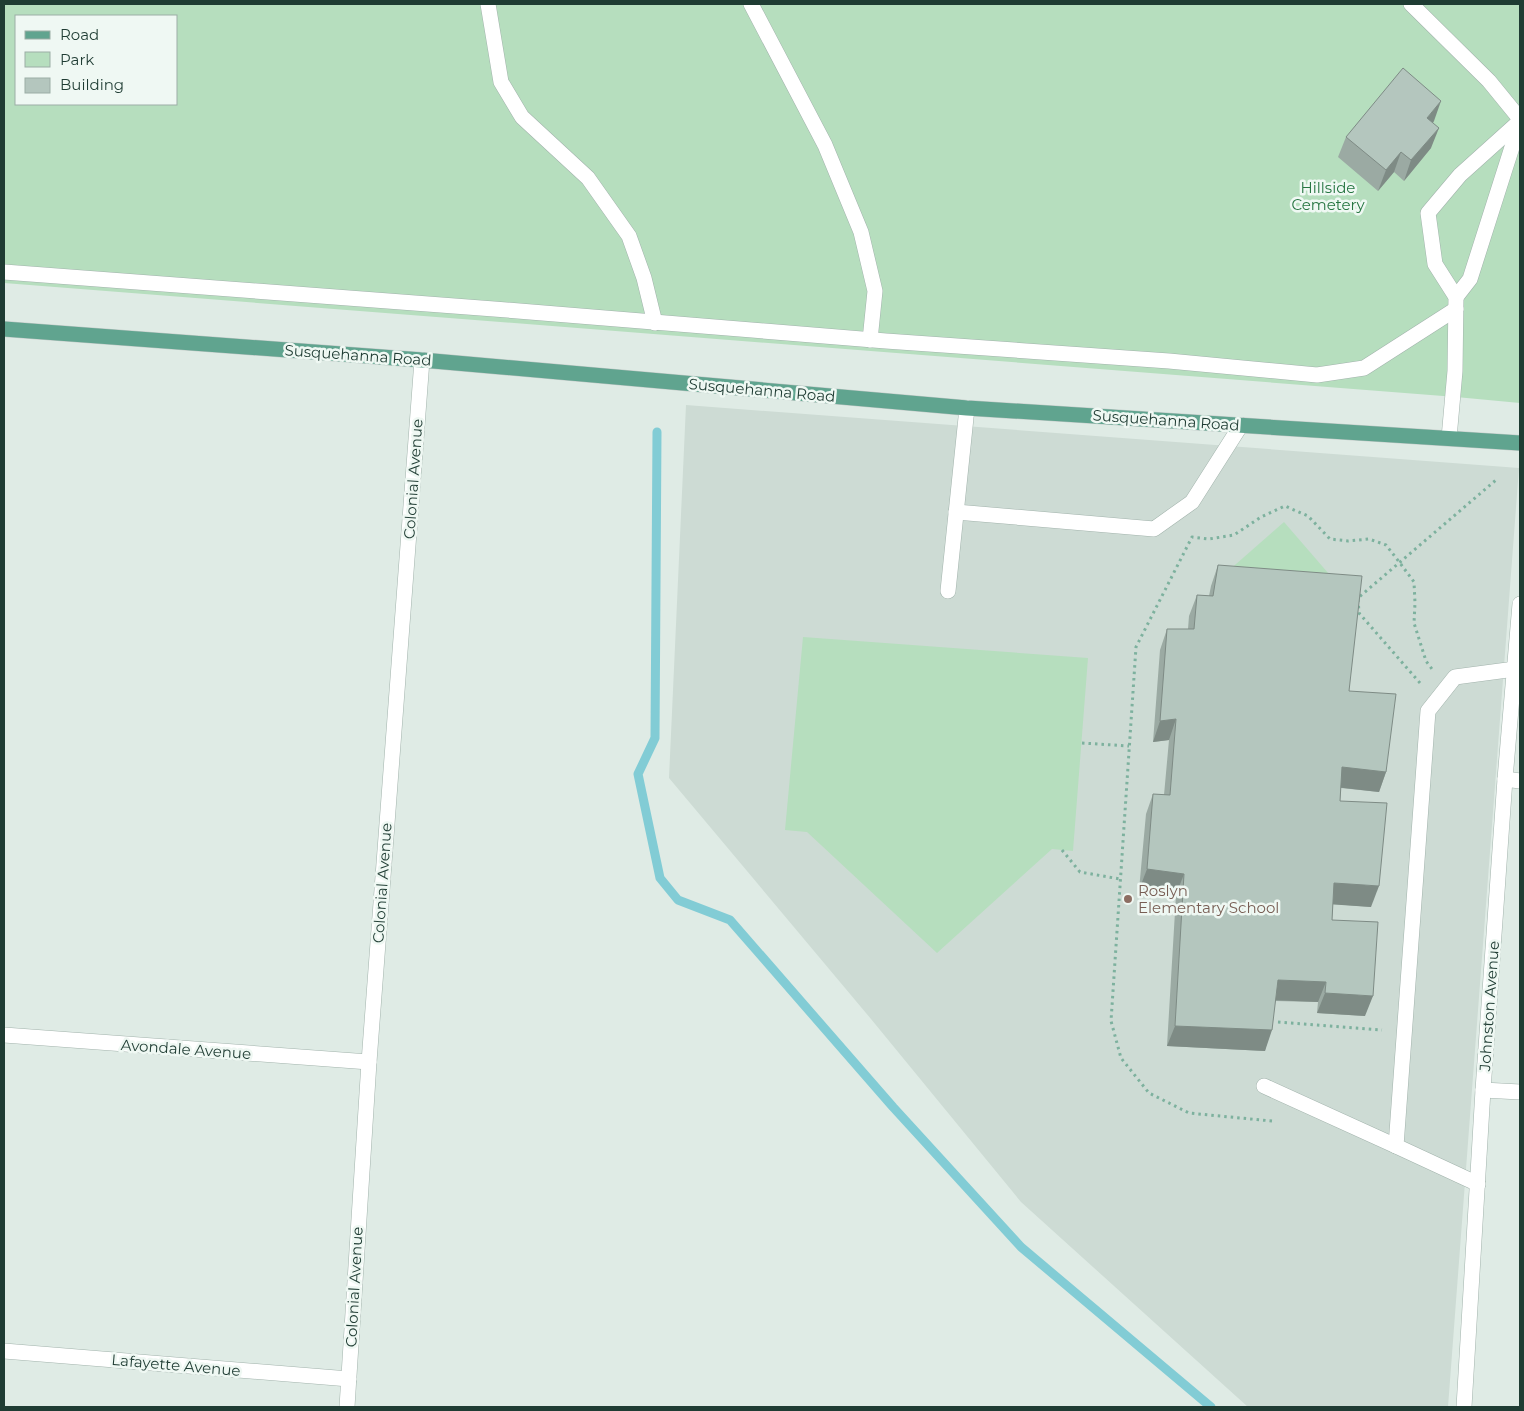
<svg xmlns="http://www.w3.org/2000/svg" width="1524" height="1411" viewBox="0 0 1524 1411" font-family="Montserrat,sans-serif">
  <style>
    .built { fill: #cddbd4 }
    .green { fill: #b6debe; fill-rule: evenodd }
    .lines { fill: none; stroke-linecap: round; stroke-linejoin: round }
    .stream { stroke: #82ccd5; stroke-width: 9 }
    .minor-casing { stroke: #a2b3ac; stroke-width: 16 }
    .major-casing { stroke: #c0c8c6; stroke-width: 16 }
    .path { stroke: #7db19e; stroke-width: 3; stroke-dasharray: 2.5 4; stroke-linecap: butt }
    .minor { stroke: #fff; stroke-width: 15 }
    .major { stroke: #60a48f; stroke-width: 15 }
    .wall { fill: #9baaa3 }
    .shaded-wall { fill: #7e8b85 }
    .building { fill: #b4c6be; stroke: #7e8b85 }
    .education-dot { fill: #8d6e63; stroke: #eff8f3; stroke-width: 2 }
    .labels { text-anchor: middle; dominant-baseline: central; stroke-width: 5; stroke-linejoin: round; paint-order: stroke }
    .park-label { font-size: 15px; fill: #267541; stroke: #eff8f3 }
    .street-label { font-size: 15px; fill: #1f3c33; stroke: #eff8f3 }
    .education-label { font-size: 15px; fill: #785e54; stroke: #eff8f3; text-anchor: start }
  </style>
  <rect width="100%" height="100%" fill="#dfebe5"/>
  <path class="built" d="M686,405L1519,468L1448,1407H1248L1021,1202L871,1019L669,778Z"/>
  <g class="green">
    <path d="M4,4H1520V403L1456,397L4,283ZM16,16H176V104H16Z"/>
    <path d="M1284,522L1335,581L1322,593L1211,586Z"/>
    <path d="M803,637L1088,658L1073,851L1052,849L937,953L807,832L785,830Z"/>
  </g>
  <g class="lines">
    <path class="stream" d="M657,432L655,738L638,774L660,878L678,900L730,920L893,1107L1021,1247L1211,1407"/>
    <g class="minor-casing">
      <g id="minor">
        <path d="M488,4L501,82L522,117L588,178L629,236L644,278L655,323"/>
        <path d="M751,4L825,145L861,232L875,291L870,340"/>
        <path d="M1411,4L1489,81L1520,119"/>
        <path d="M4,272L494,309L886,341L1169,361L1317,375L1364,368L1456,309"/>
        <path d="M1456,297L1470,279L1520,122"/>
        <path d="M1449,438L1455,371L1456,297L1435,264L1428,213L1460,175L1520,121"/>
        <path d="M956,512L1154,529L1192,502L1241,425"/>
        <path d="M948,591L967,408"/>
        <path d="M1505,779L1520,781"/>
        <path d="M4,1035L369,1062"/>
        <path d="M1264,1086L1396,1146"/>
        <path d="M1483,1090L1520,1092"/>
        <path d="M1478,1184L1396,1146L1428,711L1455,677L1515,669"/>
        <path d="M4,1351L349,1379"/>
        <path d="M347,1407L369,1062L422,360"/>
        <path d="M1464,1407L1483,1090L1505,779L1520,604"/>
      </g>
    </g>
    <g class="major-casing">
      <path id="major" d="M4,329L422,360L967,408L1520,443"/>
    </g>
    <g class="path">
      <path d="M1420,683L1359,613L1358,598L1496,480"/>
      <path d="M1082,743L1129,746"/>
      <path d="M1062,850L1080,872L1120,879"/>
      <path d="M1278,1022L1382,1030"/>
      <path d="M1272,1121L1189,1113L1149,1093L1121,1058L1111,1021L1136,647L1192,537L1209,539L1234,535L1261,517L1285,506L1308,516L1330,539L1348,541L1369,539L1386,545L1400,563L1414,582L1415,603L1414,623L1426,661L1432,669"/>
    </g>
    <use href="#minor" class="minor"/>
    <use href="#major" class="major"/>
  </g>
  <g class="wall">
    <path d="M1434,121L1433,123L1431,148L1404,181L1394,172L1378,191L1338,157L1346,137Z"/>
    <path d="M1218,565L1349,691L1386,772L1379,792L1341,788L1340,801L1371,907L1333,904L1332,920L1365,1016L1317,1013L1318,1002L1275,1001L1265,1051L1167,1046L1176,895L1139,890L1146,814L1153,794L1164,795L1169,740L1153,742L1160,650L1167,629H1188L1189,616L1197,595L1209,596L1211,586Z"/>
  </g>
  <g class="shaded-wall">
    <path d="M1441,101L1434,121L1420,138L1427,118Z"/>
    <path d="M1439,128L1431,148L1404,181L1411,160Z"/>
    <path d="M1401,152L1394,172L1378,191L1386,170Z"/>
    <path d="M1176,719L1169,740L1153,742L1160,721Z"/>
    <path d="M1342,767L1386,772L1379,792L1335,787Z"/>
    <path d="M1147,869L1184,874L1176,895L1139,890Z"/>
    <path d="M1334,883L1379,886L1371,907L1327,904Z"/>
    <path d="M1278,980L1326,982L1318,1002L1270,1000Z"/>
    <path d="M1325,993L1373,996L1365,1016L1317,1013Z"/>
    <path d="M1175,1026L1272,1030L1265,1051L1167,1046Z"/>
  </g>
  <g class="building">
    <path d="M1403,68L1441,101L1427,118L1439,128L1411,160L1401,152L1386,170L1346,137Z"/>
    <path d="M1218,565L1362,576L1349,691L1396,694L1386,772L1342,767L1340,801L1387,803L1379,886L1334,883L1332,920L1378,922L1373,996L1325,993L1326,982L1278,980L1272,1030L1175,1026L1184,874L1147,869L1153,794L1170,795L1176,719L1160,721L1167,629H1194L1197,595L1213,596Z"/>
  </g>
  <circle class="education-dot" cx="1128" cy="899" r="5"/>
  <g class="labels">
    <g class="park-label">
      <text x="1328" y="187">Hillside<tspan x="1328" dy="17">Cemetery</tspan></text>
    </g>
    <g class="street-label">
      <text transform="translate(358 355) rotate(4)">Susquehanna Road</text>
      <text transform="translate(762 390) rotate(5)">Susquehanna Road</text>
      <text transform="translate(1166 420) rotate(4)">Susquehanna Road</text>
      <text transform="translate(413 479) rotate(-86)">Colonial Avenue</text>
      <text transform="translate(382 883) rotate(-86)">Colonial Avenue</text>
      <text transform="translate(1489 1006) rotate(-86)">Johnston Avenue</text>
      <text transform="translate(186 1049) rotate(4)">Avondale Avenue</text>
      <text transform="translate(354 1287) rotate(-87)">Colonial Avenue</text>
      <text transform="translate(176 1365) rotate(5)">Lafayette Avenue</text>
    </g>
    <g class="education-label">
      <text x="1138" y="890">Roslyn<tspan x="1138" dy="17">Elementary School</tspan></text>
    </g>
  </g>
  <rect width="1524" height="1411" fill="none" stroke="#1f3c33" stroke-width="10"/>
  <rect x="15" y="15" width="162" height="90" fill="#eff8f3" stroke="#9cada6"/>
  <rect x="25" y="31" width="25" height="8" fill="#60a48f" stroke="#9cada6"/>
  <text x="60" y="40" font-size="15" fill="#1f3c33">Road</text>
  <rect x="25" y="52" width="25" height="15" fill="#b6debe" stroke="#9cada6"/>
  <text x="60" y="65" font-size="15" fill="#1f3c33">Park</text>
  <rect x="25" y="78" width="25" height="15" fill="#b4c6be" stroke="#9cada6"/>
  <text x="60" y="90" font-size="15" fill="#1f3c33">Building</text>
</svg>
